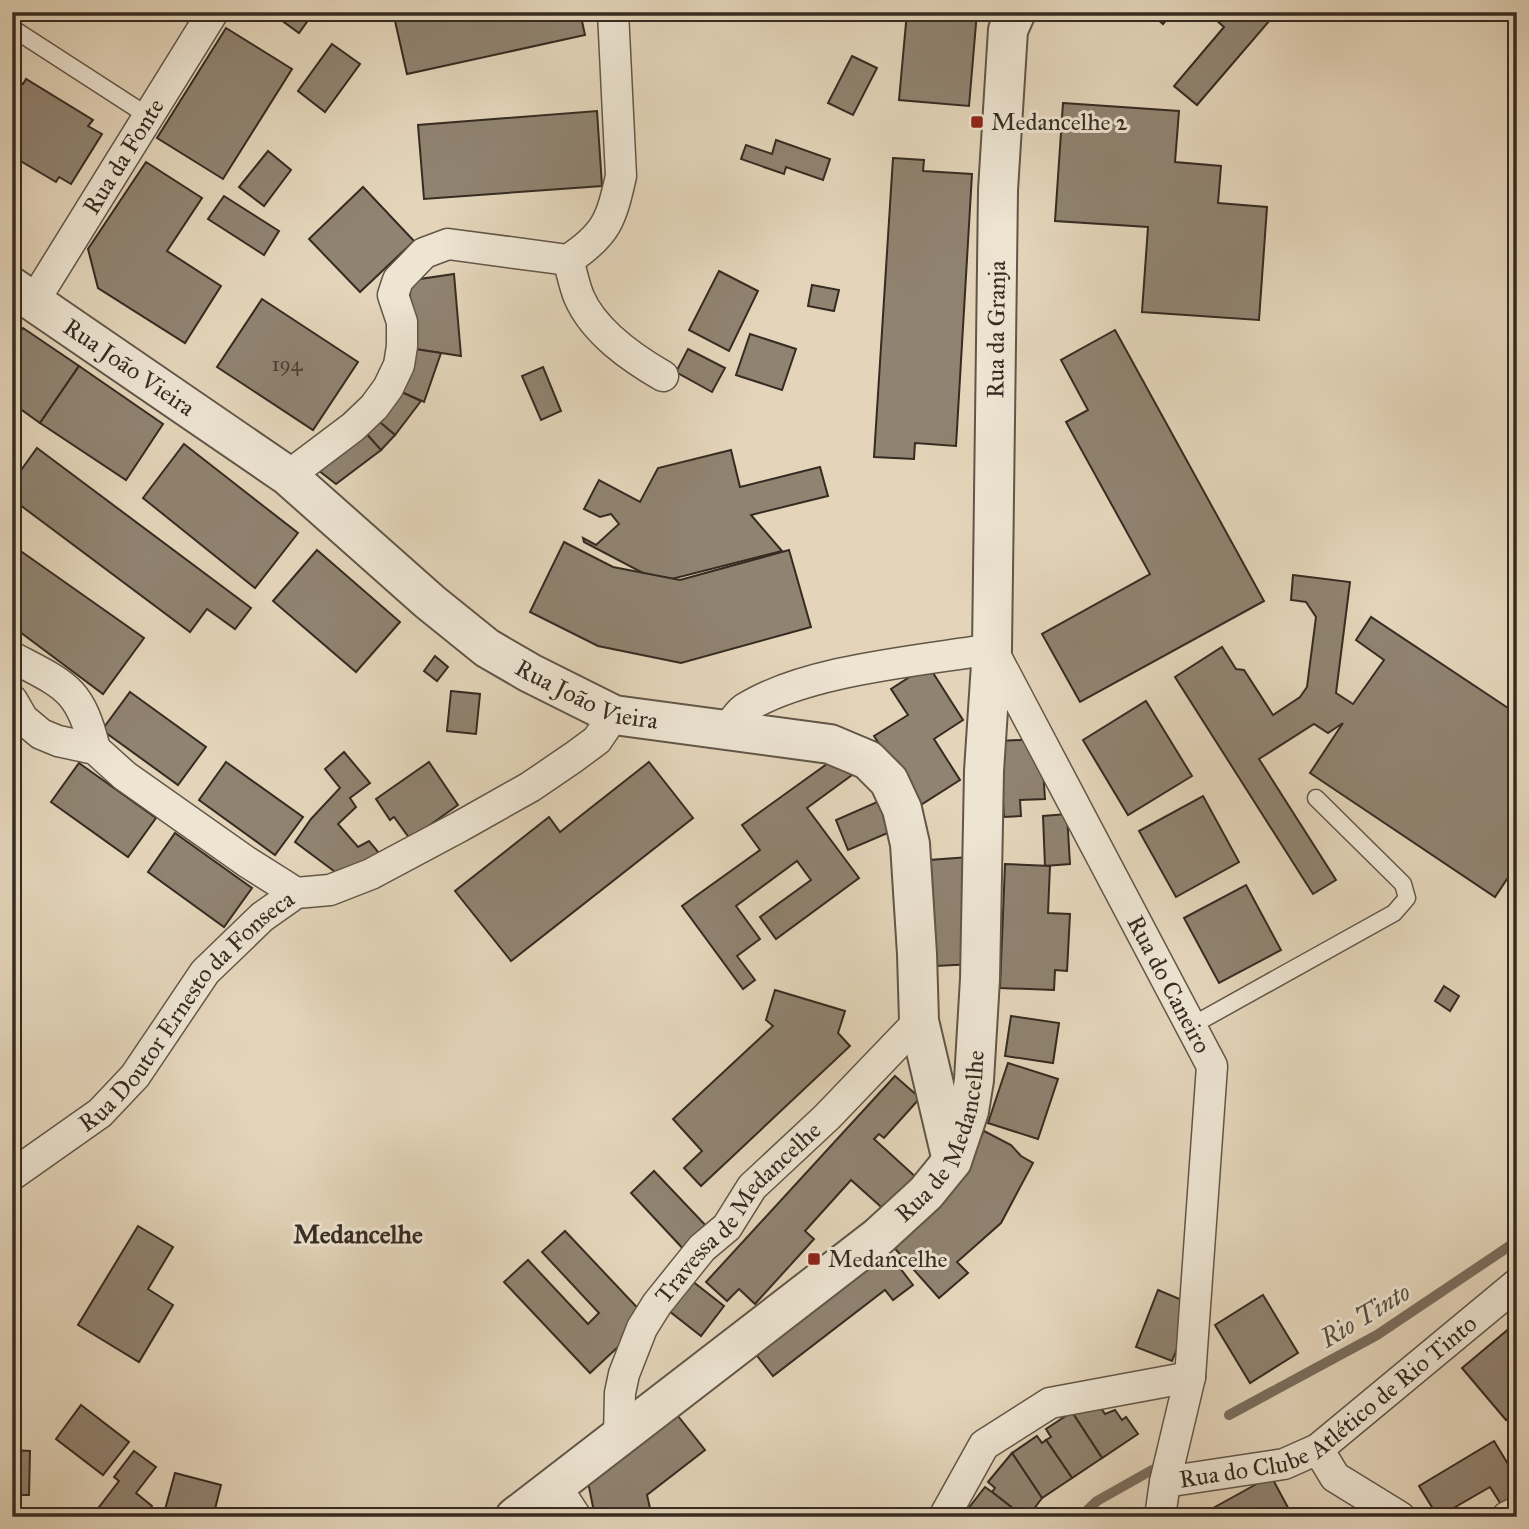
<svg xmlns="http://www.w3.org/2000/svg" width="1529" height="1529" viewBox="0 0 1529 1529" font-family="'IM FELL Great Primer',serif">
  <style>
    .lines { fill: none; stroke-linecap: round; stroke-linejoin: round }
    .stream { stroke: #7b6e5e; stroke-width: 10 }
    .building { fill: #908371; stroke: #362b22; stroke-width: 2 }
    .service-casing { stroke: #625648; stroke-width: 19 }
    .minor-casing { stroke: #625648; stroke-width: 33 }
    .tertiary-casing { stroke: #625648; stroke-width: 42 }
    .service { stroke: #ede4d2; stroke-width: 16 }
    .minor { stroke: #ede4d2; stroke-width: 30 }
    .tertiary { stroke: #ede4d2; stroke-width: 38 }
    .poi-dot { fill: #8f2418; stroke: #ede4d2; stroke-width: 2.5 }
    .labels { text-anchor: middle; dominant-baseline: central; stroke-width: 6; stroke-linejoin: round; paint-order: stroke }
    .number-label { font-size: 21px; fill: #4c4136 }
    .poi-label { font-size: 24px; fill: #362b22; stroke: #ede4d2; text-anchor: start }
    .street-label { font-size: 24px; fill: #362b22; stroke: #ede4d2 }
    .neighbourhood-label { font-size: 26px; font-weight: bold; fill: #362b22; stroke: #ede4d2 }
    .water-label { font-size: 26px; font-style: italic; fill: #584d40; stroke: #ede4d2 }
  </style>
  <rect width="100%" height="100%" fill="#e4d5ba"/>
  <filter id="stains"><feTurbulence type="fractalNoise" baseFrequency=".00286" numOctaves="4"/><feColorMatrix values="0 0 0 0 .2 0 0 0 0 .09 0 0 0 0 .02 0 0 0 .5 -.17"/></filter>
  <radialGradient id="worn" r=".72"><stop offset=".6" stop-color="#630" stop-opacity="0"/><stop offset="1" stop-color="#630" stop-opacity=".3"/></radialGradient>
  <g class="lines">
    <g class="stream">
      <path d="M1229,1415L1377,1335L1517,1241"/>
      <path d="M1080,1517L1097,1501L1152,1470"/>
    </g>
  </g>
  <g class="building">
    <path d="M270,12H314L299,33Z"/>
    <path d="M393,12H580L585,35L407,74Z"/>
    <path d="M907,12H977L969,106L899,100Z"/>
    <path d="M1149,12H1173L1163,24Z"/>
    <path d="M1207,12H1277L1197,105L1174,86L1224,27Z"/>
    <path d="M226,28L292,69L223,179L157,138Z"/>
    <path d="M332,44L360,64L325,112L298,91Z"/>
    <path d="M852,56L877,68L853,115L828,103Z"/>
    <path d="M12,76L23,84L26,79L93,120L88,126L102,134L71,184L59,177L56,182L12,156Z"/>
    <path d="M1063,103L1179,111L1175,162L1221,166L1218,203L1267,207L1259,320L1142,312L1148,227L1055,221Z"/>
    <path d="M597,111L602,186L424,199L418,125Z"/>
    <path d="M776,140L830,159L823,180L786,167L784,174L741,159L746,145L772,154Z"/>
    <path d="M268,151L291,170L264,206L239,187Z"/>
    <path d="M893,158L924,160L923,171L972,174L956,446L915,443L914,459L874,457Z"/>
    <path d="M146,162L202,198L167,251L221,286L185,343L98,288L88,249Z"/>
    <path d="M363,187L414,241L360,292L309,239Z"/>
    <path d="M224,196L279,231L264,255L208,219Z"/>
    <path d="M719,271L758,291L729,351L689,330Z"/>
    <path d="M454,274L461,356L415,349L409,286L420,279Z"/>
    <path d="M812,285L839,290L834,311L808,306Z"/>
    <path d="M262,299L358,362L313,430L217,367Z"/>
    <path d="M23,328L79,366L40,423L12,403V343Z"/>
    <path d="M1115,330L1264,601L1080,702L1042,634L1150,574L1066,422L1088,410L1061,360Z"/>
    <path d="M750,334L796,349L782,390L736,375Z"/>
    <path d="M415,349L441,353L424,402L397,390Z"/>
    <path d="M688,349L725,368L712,392L676,372Z"/>
    <path d="M79,366L163,424L126,480L40,423Z"/>
    <path d="M543,367L561,411L541,420L522,376Z"/>
    <path d="M397,390L421,401L395,435L375,418Z"/>
    <path d="M375,418L395,435L381,450L363,430Z"/>
    <path d="M363,430L381,450L336,484L314,467Z"/>
    <path d="M184,444L298,533L255,588L143,498Z"/>
    <path d="M37,448L251,608L235,629L207,609L190,632L12,499V469L19,473Z"/>
    <path d="M731,450L740,487L820,467L828,496L751,515L782,551L660,582L584,542L583,538L596,545L619,524L611,514L600,517L584,509L599,480L640,502L658,468Z"/>
    <path d="M564,542L613,567L680,580L789,550L811,627L681,663L598,646L530,612Z"/>
    <path d="M317,550L400,622L356,672L273,601Z"/>
    <path d="M22,552L144,638L103,694L12,626V567Z"/>
    <path d="M1293,575L1350,582L1336,693L1353,704L1384,660L1356,640L1371,617L1517,714V864L1495,897L1310,773L1343,723L1328,733L1314,724L1259,759L1336,880L1313,894L1175,677L1222,647L1236,669L1244,670L1273,715L1300,697L1307,687L1316,617L1306,602L1291,600Z"/>
    <path d="M435,656L448,667L437,681L424,671Z"/>
    <path d="M928,665L963,720L934,739L960,780L919,806L874,736L908,715L891,689Z"/>
    <path d="M451,691L480,694L476,734L447,731Z"/>
    <path d="M130,692L206,747L178,785L102,730Z"/>
    <path d="M1146,701L1192,776L1128,815L1083,740Z"/>
    <path d="M1041,739L1045,799L1020,800L1021,816L1004,817L999,741Z"/>
    <path d="M344,752L370,783L350,798L356,807L338,824L358,847L369,841L379,853L342,877L295,842L311,819L340,788L325,769Z"/>
    <path d="M838,756L852,775L807,808L859,878L776,939L760,917L811,880L797,861L736,906L760,939L737,956L755,980L743,989L682,906L760,850L742,825Z"/>
    <path d="M226,762L303,817L275,855L199,800Z"/>
    <path d="M429,762L458,805L410,839L394,817L390,820L376,799Z"/>
    <path d="M649,762L693,818L511,961L455,891L549,817L560,832Z"/>
    <path d="M79,763L156,818L128,857L51,802Z"/>
    <path d="M1203,796L1239,862L1176,897L1139,831Z"/>
    <path d="M884,799L897,829L848,850L836,820Z"/>
    <path d="M1067,814L1070,864L1045,866L1043,816Z"/>
    <path d="M175,833L252,888L224,927L148,872Z"/>
    <path d="M969,857L975,964L935,966L929,860Z"/>
    <path d="M1005,864L1050,866L1048,913L1070,914L1067,971L1055,970L1054,990L1000,988Z"/>
    <path d="M1246,885L1281,950L1219,983L1184,918Z"/>
    <path d="M1444,986L1459,996L1450,1011L1435,1001Z"/>
    <path d="M775,990L845,1011L838,1033L850,1046L701,1186L684,1168L702,1151L673,1119L773,1026L766,1020Z"/>
    <path d="M1011,1016L1059,1023L1053,1063L1005,1056Z"/>
    <path d="M1008,1063L1058,1079L1038,1139L988,1123Z"/>
    <path d="M895,1076L920,1098L884,1138L879,1134L874,1139L918,1179L888,1213L851,1180L805,1231L814,1239L755,1304L739,1289L727,1301L706,1282Z"/>
    <path d="M984,1131L1011,1145L1021,1156L1033,1163L1001,1223L957,1262L968,1273L939,1298L890,1243L955,1184Z"/>
    <path d="M654,1171L710,1230L687,1253L631,1193Z"/>
    <path d="M138,1226L173,1247L148,1289L173,1305L139,1362L78,1325Z"/>
    <path d="M565,1231L648,1319L590,1373L504,1282L528,1260L588,1324L599,1313L542,1252Z"/>
    <path d="M883,1246L913,1285L893,1300L885,1290L773,1376L750,1347Z"/>
    <path d="M687,1277L724,1306L701,1336L664,1307Z"/>
    <path d="M1158,1290L1194,1305L1172,1361L1136,1347Z"/>
    <path d="M1263,1295L1298,1353L1250,1383L1215,1325Z"/>
    <path d="M1517,1322V1411L1506,1420L1462,1368Z"/>
    <path d="M81,1405L129,1442L103,1475L56,1439Z"/>
    <path d="M670,1406L705,1450L647,1495L652,1517H595L586,1472Z"/>
    <path d="M1101,1408L1105,1414L1115,1410L1122,1420L1126,1417L1138,1434L1102,1458L1072,1412Z"/>
    <path d="M1072,1412L1102,1458L1072,1478L1046,1440L1051,1437L1046,1429Z"/>
    <path d="M1037,1436L1042,1443L1046,1440L1072,1478L1042,1498L1012,1453Z"/>
    <path d="M1494,1441L1511,1469L1517,1465V1497L1502,1506L1490,1487L1438,1517L1419,1486Z"/>
    <path d="M12,1450L30,1451L29,1495H12Z"/>
    <path d="M134,1451L156,1467L136,1493L152,1506L144,1517H95L93,1515L119,1481L114,1477Z"/>
    <path d="M1012,1453L1042,1498L1028,1517H1024L992,1492L995,1488L988,1482Z"/>
    <path d="M175,1473L221,1485L213,1517H163Z"/>
    <path d="M1271,1476L1293,1517H1197Z"/>
    <path d="M985,1487L992,1492L1024,1517H968L964,1514Z"/>
  </g>
  <g class="lines">
    <g class="service-casing">
      <g id="service">
        <path d="M12,28L148,116"/>
        <path d="M1191,1026L1394,913L1407,898L1403,884L1316,798"/>
      </g>
    </g>
    <g class="minor-casing">
      <g id="minor">
        <path d="M568,260C572,272 574,285 579,297C594,332 632,358 663,376"/>
        <path id="s1" d="M34,301L213,12"/>
        <path d="M288,476L353,427L374,407L388,388L399,365L402,346V322L393,295L398,280L424,253L448,244L568,260C607,234 611,220 621,176L613,12"/>
        <path d="M12,657C65,685 80,688 95,749"/>
        <path d="M12,700L23,719L41,734L58,741L95,749L125,776L247,862L296,893"/>
        <path id="s2" d="M727,730C732,723 737,714 744,709C805,670 919,661 992,649L1212,1066L1190,1377L1165,1482L1160,1517"/>
        <path id="s3" d="M12,1175L100,1113L135,1076L205,972L262,917L296,893L330,890L371,874L459,827L530,787L574,757L597,740L614,715"/>
        <path id="s4" d="M619,1435L620,1393L624,1374L642,1328L657,1304L702,1248L727,1227L752,1187L827,1117L919,1021"/>
        <path d="M1318,1449L1335,1477L1400,1517"/>
        <path id="s5" d="M1165,1482L1284,1464L1318,1449L1517,1284"/>
        <path d="M555,1485L576,1517"/>
        <path d="M944,1517L984,1445L1050,1403L1190,1377"/>
        <path d="M1507,1517L1517,1512"/>
      </g>
    </g>
    <g class="tertiary-casing">
      <g id="tertiary">
        <path id="s6" d="M12,287L288,476L430,602L487,648L530,673L614,715L830,744L868,760L889,781L902,809L910,844L917,954L919,1021L952,1161"/>
        <path id="s7" d="M515,1517L878,1237L926,1193L952,1161L969,1111L974,1080L980,979L984,771L992,649L998,190L1008,30L1016,12"/>
      </g>
    </g>
    <use href="#service" class="service"/>
    <use href="#minor" class="minor"/>
    <use href="#tertiary" class="tertiary"/>
  </g>
  <g class="poi-dot">
    <rect x="970" y="115" width="14" height="14" rx="3.5"/>
    <rect x="807" y="1252" width="14" height="14" rx="3.5"/>
  </g>
  <g class="labels">
    <g class="number-label">
      <text x="287" y="364">194</text>
    </g>
    <g class="poi-label">
      <text x="991" y="122">Medancelhe 2</text>
      <text x="828" y="1259">Medancelhe</text>
    </g>
    <g class="street-label">
      <text stroke="none"><textPath href="#s1" startOffset="170">Rua da Fonte</textPath></text>
      <text stroke="none"><textPath href="#s7" startOffset="1400">Rua da Granja</textPath></text>
      <text stroke="none"><textPath href="#s6" startOffset="142">Rua João Vieira</textPath></text>
      <text stroke="none"><textPath href="#s6" startOffset="709">Rua João Vieira</textPath></text>
      <text stroke="none"><textPath href="#s2" startOffset="663">Rua do Caneiro</textPath></text>
      <text stroke="none"><textPath href="#s3" startOffset="242">Rua Doutor Ernesto da Fonseca</textPath></text>
      <text stroke="none"><textPath href="#s7" startOffset="583">Rua de Medancelhe</textPath></text>
      <text stroke="none"><textPath href="#s4" startOffset="262">Travessa de Medancelhe</textPath></text>
      <text stroke="none"><textPath href="#s5" startOffset="187">Rua do Clube Atlético de Rio Tinto</textPath></text>
    </g>
    <g class="neighbourhood-label">
      <text x="358" y="1234">Medancelhe</text>
    </g>
    <g class="water-label">
      <text transform="translate(1365 1315) rotate(-31)">Rio Tinto</text>
    </g>
  </g>
  <rect width="1529" height="1529" fill="none" stroke="#e4d5ba" stroke-width="42"/>
  <rect x="14" y="14" width="1501" height="1501" fill="none" stroke="#362b22" stroke-width="3.5"/>
  <rect x="21" y="21" width="1487" height="1487" fill="none" stroke="#362b22" stroke-width="2"/>
  <rect width="100%" height="100%" filter="url(#stains)"/>
  <rect width="100%" height="100%" fill="url(#worn)"/>
</svg>
